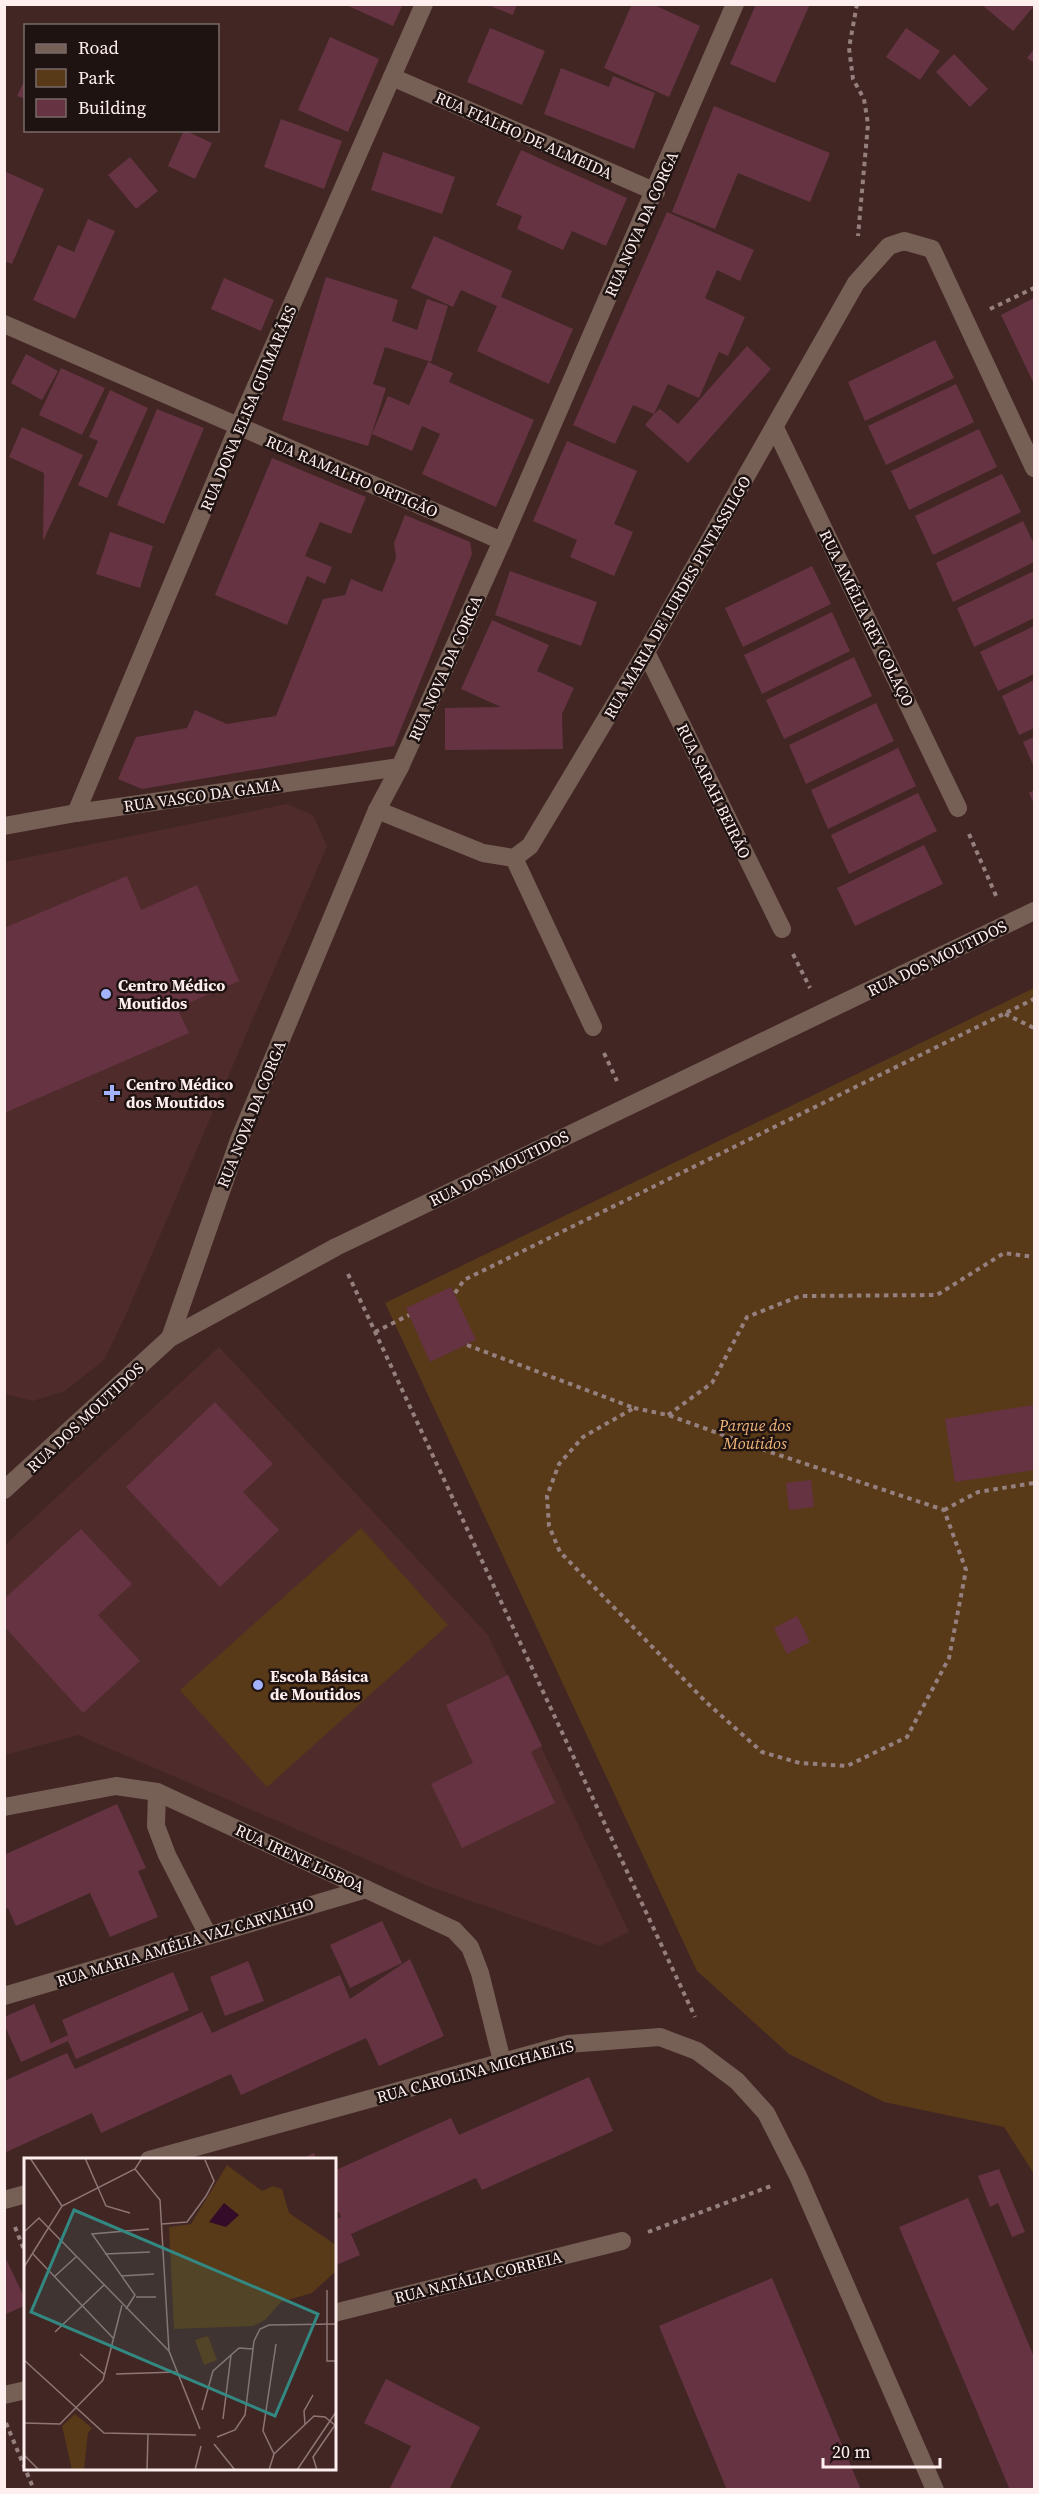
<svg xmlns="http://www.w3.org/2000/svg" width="1039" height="2494" viewBox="0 0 1039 2494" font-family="'Source Serif 4',serif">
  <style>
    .built { fill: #4f2c2b }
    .green { fill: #583918 }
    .building { fill: #663343 }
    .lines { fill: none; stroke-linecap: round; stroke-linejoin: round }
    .path { stroke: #96807f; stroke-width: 4; stroke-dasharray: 4.5 4.5; stroke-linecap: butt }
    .lane { stroke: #765f55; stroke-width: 18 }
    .street { stroke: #765f55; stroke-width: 18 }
    .poi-dot { fill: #a2b2fd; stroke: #1f1312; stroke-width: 2 }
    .labels { text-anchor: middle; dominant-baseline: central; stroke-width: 5; stroke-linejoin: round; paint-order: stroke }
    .street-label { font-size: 16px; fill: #feefee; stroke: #1f1312 }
    .poi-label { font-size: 16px; font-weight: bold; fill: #feefee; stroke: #1f1312; text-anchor: start }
    .park-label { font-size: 16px; font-style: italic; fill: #f2b678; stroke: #1f1312 }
    .inset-road { fill: none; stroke: #8d7675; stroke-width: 1.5 }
    .view { fill: #338881; fill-opacity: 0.15; stroke: #338881; stroke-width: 3 }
    .inset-edge { fill: none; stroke: #feefee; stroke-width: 3 }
  </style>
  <rect width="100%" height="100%" fill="#412624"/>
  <g class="built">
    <path d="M287,804L313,815L327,846L125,1317L104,1360L65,1391L33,1401L5,1394V862Z"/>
    <path d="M219,1347L488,1635L629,1932L600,1946L428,1886L78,1735L5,1755V1545Z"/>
  </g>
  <g class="green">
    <path d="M1034,988V2174L1004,2127L884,2102L789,2054L697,1971L385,1303Z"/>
    <path d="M361,1528L448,1625L267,1787L180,1690Z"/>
  </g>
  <g class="building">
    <path d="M344,4H403L393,26Z"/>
    <path d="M485,4H517L513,15Z"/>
    <path d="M632,4H652L700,26L669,97L604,68Z"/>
    <path d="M756,4H810L775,83L730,64Z"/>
    <path d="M981,4H1034V6L1013,31Z"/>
    <path d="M490,28L545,51L522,105L467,82Z"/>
    <path d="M906,28L940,51L920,80L886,57Z"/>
    <path d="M330,37L379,59L348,132L298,110Z"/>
    <path d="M1034,49V63L1027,58Z"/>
    <path d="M954,54L988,89L970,107L936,72Z"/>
    <path d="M561,68L609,87L613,76L655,93L634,149L544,114Z"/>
    <path d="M26,77V99L17,96Z"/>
    <path d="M714,106L830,153L810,202L738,173L715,229L672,212Z"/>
    <path d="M281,119L342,141L324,189L264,167Z"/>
    <path d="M184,130L212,143L195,179L168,166Z"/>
    <path d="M521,150L627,198L606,246L572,231L563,250L517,229L522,216L496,205Z"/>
    <path d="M383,152L455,177L442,214L371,190Z"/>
    <path d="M130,157L158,191L136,209L108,175Z"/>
    <path d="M4,171L44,189L12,264L4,261Z"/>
    <path d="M667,212L754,250L740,281L717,270L705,298L745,317L728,356L719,352L699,398L668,384L654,414L660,409L678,424L747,346L771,369L688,463L645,425L654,414L633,405L615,444L573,425Z"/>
    <path d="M88,219L115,231L75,319L33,300L58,245L74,252Z"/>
    <path d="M434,236L512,271L501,297L573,329L549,384L477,351L497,306L461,290L453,307L411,288Z"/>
    <path d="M326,277L398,300L392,321L417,330L427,299L448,306L431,362L385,347L373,384L386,388L368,446L282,420Z"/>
    <path d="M224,278L274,300L261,331L211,309Z"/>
    <path d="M1034,298V384L1001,315Z"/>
    <path d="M935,340L954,378L865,421L848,382Z"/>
    <path d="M26,354L58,371L42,400L11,383Z"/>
    <path d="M428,362L453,373L449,382L534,420L496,507L422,474L440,434L422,426L412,451L372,434L388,396L409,405Z"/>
    <path d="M61,368L105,388L82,435L39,415Z"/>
    <path d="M956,384L974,422L886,465L868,426Z"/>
    <path d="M110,390L148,408L107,498L78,485L98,441L89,437Z"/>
    <path d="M157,409L204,428L164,524L117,505Z"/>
    <path d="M22,427L83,455L43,541L44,473L9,457Z"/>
    <path d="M979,429L997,467L909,510L891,471Z"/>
    <path d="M567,441L637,471L614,524L633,532L614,576L570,557L577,540L533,521Z"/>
    <path d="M272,458L366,497L351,534L320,522L305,556L332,567L325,584L307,576L287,625L215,595Z"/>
    <path d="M1002,474L1021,512L933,555L915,516Z"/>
    <path d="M405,515L470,542L472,554L394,746L142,789L118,779L136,737L187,728L195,710L227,724L276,716L323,599L345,595L351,579L382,592L396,558L394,543Z"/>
    <path d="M1023,521L1034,544V562L953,602L936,563Z"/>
    <path d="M110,532L153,546L140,588L96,574Z"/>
    <path d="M812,566L831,604L743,647L725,608Z"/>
    <path d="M510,571L597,602L581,646L495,615Z"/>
    <path d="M1034,571V618L974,647L957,608Z"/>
    <path d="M832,612L850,651L762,694L744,655Z"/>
    <path d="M492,620L549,645L537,671L574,688L562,714L563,749L445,750V708L501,707L461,689Z"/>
    <path d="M1034,626V674L998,691L980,652Z"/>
    <path d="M854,657L872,696L784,739L766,700Z"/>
    <path d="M1034,680V728L1019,735L1002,696Z"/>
    <path d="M876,703L894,741L806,784L789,745Z"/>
    <path d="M1034,737V767L1023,742Z"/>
    <path d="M898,748L916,786L828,829L811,790Z"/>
    <path d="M1034,790V804L1029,793Z"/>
    <path d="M918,793L937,831L849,874L831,835Z"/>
    <path d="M924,845L943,884L855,926L837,888Z"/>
    <path d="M127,876L141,910L197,885L239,981L177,1008L189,1033L4,1113V928Z"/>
    <path d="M451,1287L476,1340L430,1362L406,1308Z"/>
    <path d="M215,1402L273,1464L243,1492L279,1530L220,1587L126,1487Z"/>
    <path d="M1034,1405V1470L955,1482L945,1419Z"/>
    <path d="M811,1480L814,1507L789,1510L786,1483Z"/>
    <path d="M81,1529L132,1584L98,1615L140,1661L83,1713L4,1626V1599Z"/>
    <path d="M797,1616L810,1642L787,1654L774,1628Z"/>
    <path d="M508,1675L542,1746L531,1752L555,1803L462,1848L431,1784L473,1763L446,1705Z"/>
    <path d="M117,1804L146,1868L138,1871L158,1917L110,1937L90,1893L16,1926L8,1908L4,1910V1855Z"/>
    <path d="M382,1921L402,1963L350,1988L330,1945Z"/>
    <path d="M410,1959L444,2036L379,2066L366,2038L241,2095L231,2074L101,2133L92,2113L4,2153V2081L67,2053L75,2069L202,2012L212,2033L340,1975L350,1999Z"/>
    <path d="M248,1961L264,2001L225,2016L210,1977Z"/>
    <path d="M173,1972L189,2010L76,2059L68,2041L21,2062L4,2024V2017L34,2004L51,2043L68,2035L62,2020Z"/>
    <path d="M589,2077L613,2131L482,2190L476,2178L351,2234L360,2255L334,2266V2220L341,2217L339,2212L334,2214V2171L451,2118L459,2135Z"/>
    <path d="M314,2153L317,2160H299Z"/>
    <path d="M999,2169L1025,2232L1012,2237L998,2203L990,2207L978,2176Z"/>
    <path d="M968,2198L1034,2357V2490H1010L899,2227Z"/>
    <path d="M4,2255L26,2301V2305L4,2315Z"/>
    <path d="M772,2278L861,2490H727L659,2326Z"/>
    <path d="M386,2379L480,2427L449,2490H389L411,2446L364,2423Z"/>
  </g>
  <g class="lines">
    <g class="path">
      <path d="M857,4L849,48L853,79L864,99L868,124L858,236"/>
      <path d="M990,309L1034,288"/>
      <path d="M969,834L997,898"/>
      <path d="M793,954L810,988"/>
      <path d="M1005,1014L1034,1028"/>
      <path d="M604,1053L617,1081"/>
      <path d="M348,1274L695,2017"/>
      <path d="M455,1293L464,1280L1034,999"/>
      <path d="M375,1332L409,1315"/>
      <path d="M467,1345L634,1408"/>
      <path d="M634,1408L668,1415L770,1452L944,1510L966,1570L949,1658L907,1737L847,1766L800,1763L762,1752L706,1702L560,1552L549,1526L547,1496L559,1464L583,1437Z"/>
      <path d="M668,1415L712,1383L747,1317L800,1296L937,1295L1004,1253L1034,1257"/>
      <path d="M944,1510L978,1492L1034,1483"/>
      <path d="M15,2227L26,2255"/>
      <path d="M648,2232L771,2186"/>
      <path d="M6,2423L34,2490"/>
    </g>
    <path class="lane" d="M157,1792L156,1826L167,1855L208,1935"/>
    <g class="street">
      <path d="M392,77L656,192"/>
      <path d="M4,324L502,541"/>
      <path d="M775,428L958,808"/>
      <path d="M646,652L782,929"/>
      <path d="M377,810L483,853L514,858L530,846L646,652L856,283L889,246L904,241L932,249L1034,468"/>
      <path d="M76,813L238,427L424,4"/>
      <path d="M4,826L76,813L400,767"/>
      <path d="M514,858L593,1027"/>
      <path d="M170,1338L239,1140L377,810L400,767L502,541L735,4"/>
      <path d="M4,1490L170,1338L336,1247L1034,911"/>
      <path d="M4,1807L116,1786L157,1792L454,1930L470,1947L480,1973L502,2061"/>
      <path d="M4,1996L366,1889"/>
      <path d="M149,2160L568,2044L660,2037L697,2051L737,2081L766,2113L798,2176L935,2490"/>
      <path d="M4,2200L26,2194"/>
      <path d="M334,2313L622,2241"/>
      <path d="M4,2395L26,2390"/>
    </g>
  </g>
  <g class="poi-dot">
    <circle cx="106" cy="994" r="6"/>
    <path d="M109 1084h6v6h6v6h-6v6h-6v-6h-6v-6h6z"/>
    <circle cx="258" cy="1685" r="6"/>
  </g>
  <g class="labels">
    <g class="street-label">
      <text transform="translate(524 135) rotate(24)">RUA FIALHO DE ALMEIDA</text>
      <text transform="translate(641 224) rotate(-66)">RUA NOVA DA CORGA</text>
      <text transform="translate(248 408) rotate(-67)">RUA DONA ELISA GUIMARÃES</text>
      <text transform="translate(352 476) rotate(23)">RUA RAMALHO ORTIGÃO</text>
      <text transform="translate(677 597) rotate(-60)">RUA MARIA DE LURDES PINTASSILGO</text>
      <text transform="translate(867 618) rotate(64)">RUA AMÉLIA REY COLAÇO</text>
      <text transform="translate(445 668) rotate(-66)">RUA NOVA DA CORGA</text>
      <text transform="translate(714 791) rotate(64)">RUA SARAH BEIRÃO</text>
      <text transform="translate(202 795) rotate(-8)">RUA VASCO DA GAMA</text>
      <text transform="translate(937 958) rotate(-26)">RUA DOS MOUTIDOS</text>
      <text transform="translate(251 1114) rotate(-68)">RUA NOVA DA CORGA</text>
      <text transform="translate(499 1168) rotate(-26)">RUA DOS MOUTIDOS</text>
      <text transform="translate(85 1417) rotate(-43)">RUA DOS MOUTIDOS</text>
      <text transform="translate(300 1858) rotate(25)">RUA IRENE LISBOA</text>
      <text transform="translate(185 1942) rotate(-17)">RUA MARIA AMÉLIA VAZ CARVALHO</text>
      <text transform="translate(475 2071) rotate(-15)">RUA CAROLINA MICHAELIS</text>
      <text transform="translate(478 2277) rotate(-14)">RUA NATÁLIA CORREIA</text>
    </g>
    <g class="poi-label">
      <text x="118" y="985">Centro Médico<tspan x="118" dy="18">Moutidos</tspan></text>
      <text x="126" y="1084">Centro Médico<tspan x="126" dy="18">dos Moutidos</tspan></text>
      <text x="270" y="1676">Escola Básica<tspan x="270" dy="18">de Moutidos</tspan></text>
    </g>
    <g class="park-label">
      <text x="755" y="1425">Parque dos<tspan x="755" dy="18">Moutidos</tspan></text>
    </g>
  </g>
  <g transform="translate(24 2158)">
    <rect width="312" height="312" fill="#412624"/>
    <path d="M203,7L238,33L249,28L258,31L265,55L312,87V113L288,135L257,144L241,162L229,168L150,171L145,69L167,66ZM184,178L193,202L180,207L171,182ZM51,256L68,270L64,275L60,312H48L38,268Z" fill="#583918"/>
    <path d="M200,45L215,57L202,69L185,64Z" fill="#340c2a"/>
    <path class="inset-road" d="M6,0L38,48M61,0L82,48L106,55M111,11L136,42L145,193L176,271M138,66L163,64L182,38L190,23L181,2M0,74L15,60L145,193M8,95L89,180M81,96L126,94M0,109L38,48L111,11L118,0M97,118L130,116M30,119L53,98M303,132V203H312M112,139H132M102,151L111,137L68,76L125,71M31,174L80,127M56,196L81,217M0,202L80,275L172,277M92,216L152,214M178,252L189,213L215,190L229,191M199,261L207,197M0,265L36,266L79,222L98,147M281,266L280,253L289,237M193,279L211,272L221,257L230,183L236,171L245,167L312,166M190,286L211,312M250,296L239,273L252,186M0,297L15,312M123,312L124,276M171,312L177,288M245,312L250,296L290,258L301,259L312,268M273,312L312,254M293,312L289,299L311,267"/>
    <path class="view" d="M50,52L294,156L251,258L7,154Z"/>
    <rect width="312" height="312" class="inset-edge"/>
  </g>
  <rect width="1039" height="2494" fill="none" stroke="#feefee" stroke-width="12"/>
  <rect x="24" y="24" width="195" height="108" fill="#1f1312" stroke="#786b6a" stroke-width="1.5"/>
  <rect x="36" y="44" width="30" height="9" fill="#765f55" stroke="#786b6a" stroke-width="1.5"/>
  <text x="78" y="54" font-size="18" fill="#feefee">Road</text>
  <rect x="36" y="69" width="30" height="18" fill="#583918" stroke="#786b6a" stroke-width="1.5"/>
  <text x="78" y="84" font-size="18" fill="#feefee">Park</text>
  <rect x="36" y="99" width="30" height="18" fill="#663343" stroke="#786b6a" stroke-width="1.5"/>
  <text x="78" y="114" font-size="18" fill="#feefee">Building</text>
  <path d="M823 2458v9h117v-9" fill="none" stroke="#feefee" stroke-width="3"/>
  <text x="832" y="2458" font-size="18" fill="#feefee" stroke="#1f1312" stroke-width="4.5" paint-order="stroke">20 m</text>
</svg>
